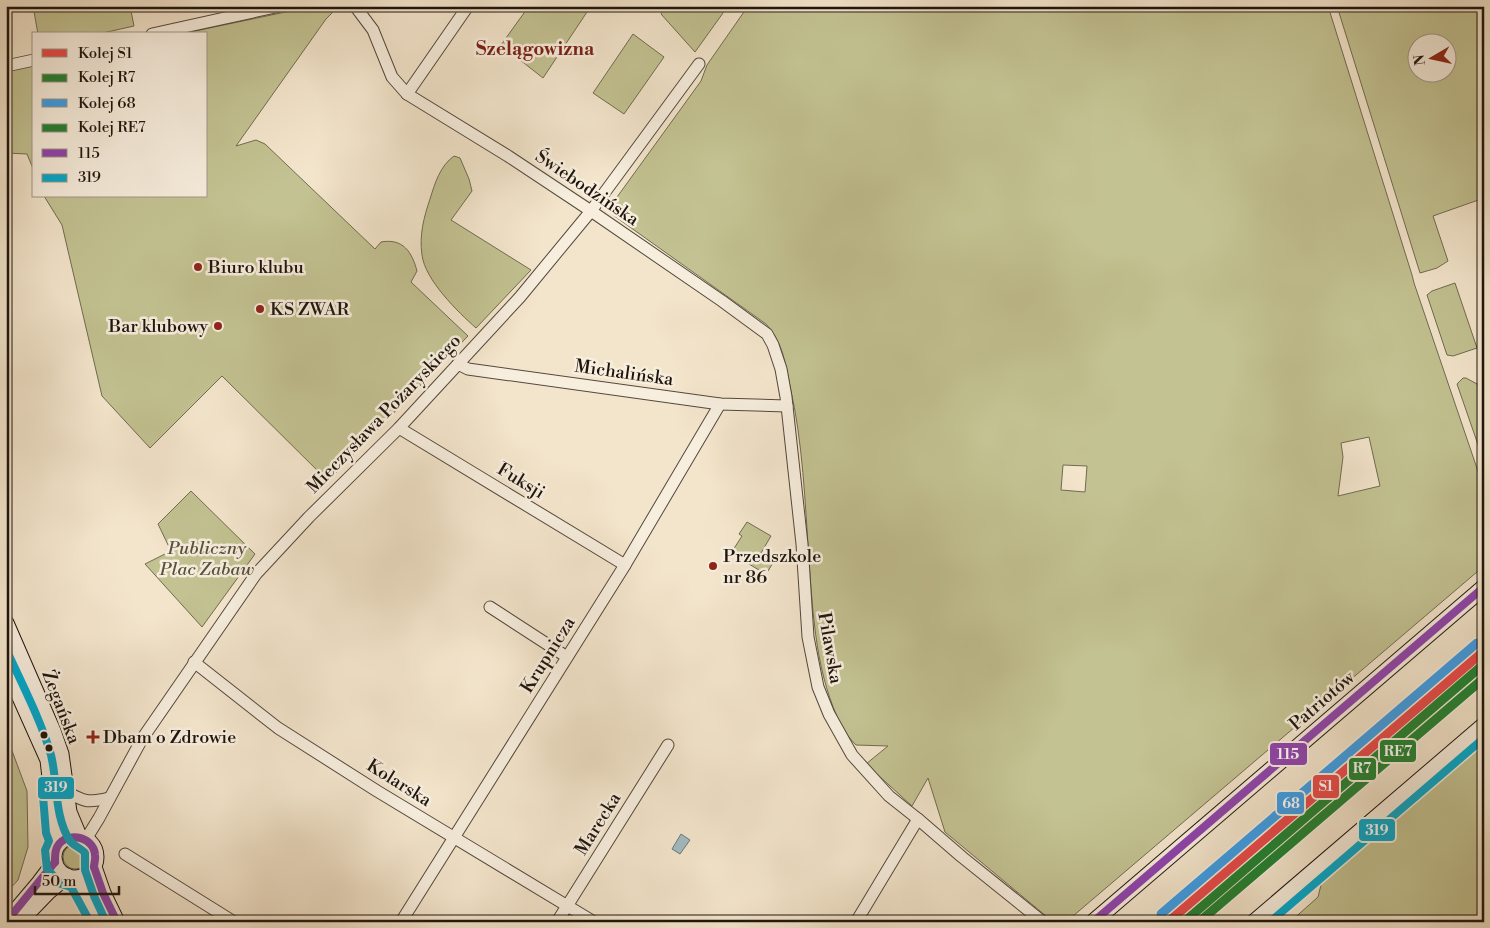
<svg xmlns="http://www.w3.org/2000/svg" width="1490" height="928" viewBox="0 0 1490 928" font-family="'Libre Bodoni',serif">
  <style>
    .green { fill: #c3c292; stroke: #706b50; fill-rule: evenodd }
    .water { fill: #a1bcc2; stroke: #6d797a }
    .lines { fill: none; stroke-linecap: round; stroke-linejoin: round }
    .street-casing { stroke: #53483d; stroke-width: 13 }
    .secondary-casing { stroke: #1e140d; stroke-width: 17 }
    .street { stroke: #f7eede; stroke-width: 11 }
    .secondary { stroke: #f7eede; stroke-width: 15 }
    .bus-1-casing { stroke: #f7eede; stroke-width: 11 }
    .bus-2-casing { stroke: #f7eede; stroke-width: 11 }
    .bus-1 { stroke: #8e44ad; stroke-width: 8 }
    .bus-2 { stroke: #00a9ce; stroke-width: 8 }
    .rail-1-casing { stroke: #f7eede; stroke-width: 12 }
    .rail-2-casing { stroke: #f7eede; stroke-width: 12 }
    .rail-3-casing { stroke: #f7eede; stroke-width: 12 }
    .rail-4-casing { stroke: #f7eede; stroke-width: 12 }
    .rail-1 { stroke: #e74a4a; stroke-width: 9 }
    .rail-2 { stroke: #238132; stroke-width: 9 }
    .rail-3 { stroke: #3c9ee8; stroke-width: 9 }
    .rail-4 { stroke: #238132; stroke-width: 9 }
    .poi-dot { fill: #8f2418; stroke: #f7eede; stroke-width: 2 }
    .bus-dot { fill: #1e140d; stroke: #f7eede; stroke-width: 2 }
    .labels { text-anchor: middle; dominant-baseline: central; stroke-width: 5; stroke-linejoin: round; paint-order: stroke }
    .street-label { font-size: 18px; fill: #1e140d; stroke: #f7eede }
    .poi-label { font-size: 18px; fill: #1e140d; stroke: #f7eede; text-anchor: start }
    .park-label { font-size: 18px; font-style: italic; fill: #58513c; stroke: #f7eede }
    .neighbourhood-label { font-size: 19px; font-weight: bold; fill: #7a1f14; stroke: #f7eede }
    .line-badge { stroke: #f7eede; stroke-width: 2 }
    .badge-label { font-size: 14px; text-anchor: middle; font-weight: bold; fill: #fff }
  </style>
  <rect width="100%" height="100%" fill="#f3e5cc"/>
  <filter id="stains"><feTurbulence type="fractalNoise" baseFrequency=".004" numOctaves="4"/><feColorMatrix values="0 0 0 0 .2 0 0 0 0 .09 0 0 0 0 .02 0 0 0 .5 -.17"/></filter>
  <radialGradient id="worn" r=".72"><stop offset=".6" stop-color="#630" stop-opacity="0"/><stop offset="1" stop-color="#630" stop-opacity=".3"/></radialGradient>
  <g class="green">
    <path d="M33,6H130L134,26L98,34H38Z"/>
    <path d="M314,6H334L335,10L326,19L236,146L256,140L265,144L375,249L381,242C403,238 412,252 417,271L411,282L468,336L328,481L222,376L150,448L102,396L62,225L44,196H206V34H181Z"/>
    <path d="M529,6H591L543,78L501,45Z"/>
    <path d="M666,6H728L695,52L661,14Z"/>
    <path d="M748,6H1328L1412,275L1414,283L1484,489V566L1066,922L1052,921L945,832L928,778L912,806L866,764L888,746L856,745C851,740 846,734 842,727C816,676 813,616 809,560C805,502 803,443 790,386C786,365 782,340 766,324L613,215L612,204L701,81L707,65ZM1369,437L1380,486L1338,496L1343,457L1341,443ZM1063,465L1087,466L1085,492L1061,490Z"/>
    <path d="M1337,6H1484V198L1433,216L1448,261L1437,268L1420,273ZM1418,42H1448V72H1418Z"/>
    <path d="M633,34L664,57L624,114L593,93Z"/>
    <path d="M34,64V171L27,154L6,153V70Z"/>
    <path d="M454,156L460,158L469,179L472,191L451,220L531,270L476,328C458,312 425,280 422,255C419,235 424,217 430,199C435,183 440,166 454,156Z"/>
    <path d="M1455,283L1477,348L1453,356L1447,355L1427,295L1432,291Z"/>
    <path d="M1463,378H1466L1477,384L1484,385V462L1457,384Z"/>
    <path d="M191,491L255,554L202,627L145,564L171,551L158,524Z"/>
    <path d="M747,522L771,536L761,553L774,561L768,571L766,569L764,573L739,558L741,554L733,550L742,536L739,534Z"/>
    <path d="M1484,744V922H1290L1318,897L1323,877L1461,759Z"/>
    <path d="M11,748L27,791L28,847L18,880L6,893V750Z"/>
    <circle cx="75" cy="857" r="12"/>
  </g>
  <path class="water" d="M681,834L690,840L680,854L672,849Z"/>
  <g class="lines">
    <g class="street-casing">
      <g id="street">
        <path d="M355,6L373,30L392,77L407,94L508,156L591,211L722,301L767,334L773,345L781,369L786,397L802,544L808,637L818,687L829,714L852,755L889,796L918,819L962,857L1043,922"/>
        <path d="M152,34L280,6"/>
        <path d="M6,66L34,60"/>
        <path d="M407,94L468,6"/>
        <path d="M458,364L468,369L720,404L787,406"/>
        <path d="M399,428L625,565"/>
        <path d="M490,607L567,657"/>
        <path d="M194,662L278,728L377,791L594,922"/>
        <path d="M65,791C85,802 87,803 109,798"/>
        <path d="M86,839L99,818L142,739L256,574L309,517L399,428L520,297L591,211L699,64"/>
        <path d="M125,854L234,922"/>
        <path d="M401,922L625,565L720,404"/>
        <path d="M557,922L668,745"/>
        <path d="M856,922L918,819"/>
      </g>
    </g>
    <g class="secondary-casing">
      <g id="secondary">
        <path d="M6,623L53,731L61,754L69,812L79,836"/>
        <path d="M6,666L48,760L56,831L60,842"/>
        <circle cx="75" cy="857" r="21"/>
        <path d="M94,867L103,893L117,922"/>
        <path d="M78,878L101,922"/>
        <path d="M6,922L39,883L55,862"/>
        <path d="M19,922L48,892L67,876"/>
        <path d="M1093,922L1484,587"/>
        <path d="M1254,922L1484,725"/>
      </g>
    </g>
    <use href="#street" class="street"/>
    <use href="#secondary" class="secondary"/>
    <g class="bus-1-casing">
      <g id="bus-1">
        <path d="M55,862C55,858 55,853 56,850C62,830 94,835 95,855C96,859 94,863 94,867"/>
        <path d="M94,867L103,893L117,922"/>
        <path d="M6,922L55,862"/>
        <path d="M1093,922L1484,587"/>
      </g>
    </g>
    <g class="bus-2-casing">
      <g id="bus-2">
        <path d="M6,649C21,682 41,720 51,755C58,784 54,816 70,841C74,846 81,848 85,853V870L94,896L106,922"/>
        <path d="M43,796L46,833L49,841L45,850L47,869L61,884L71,887L90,922"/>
        <path d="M1270,922L1484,738"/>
      </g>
    </g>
    <use href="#bus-1" class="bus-1"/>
    <use href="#bus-2" class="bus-2"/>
    <g class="rail-1-casing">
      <path id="rail-1" d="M1168,922L1484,651"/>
    </g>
    <g class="rail-2-casing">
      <path id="rail-2" d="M1184,922L1484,664"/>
    </g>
    <g class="rail-3-casing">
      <path id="rail-3" d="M1161,914L1477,643"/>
    </g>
    <g class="rail-4-casing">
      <path id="rail-4" d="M1199,922L1484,678"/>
    </g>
    <use href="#rail-1" class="rail-1"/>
    <use href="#rail-2" class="rail-2"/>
    <use href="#rail-3" class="rail-3"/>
    <use href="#rail-4" class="rail-4"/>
  </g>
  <g class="poi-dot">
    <circle cx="198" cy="267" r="5"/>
    <circle cx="260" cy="309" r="5"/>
    <circle cx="218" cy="326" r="5"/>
    <circle cx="713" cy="566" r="5"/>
    <path d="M90.5 729.5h5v5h5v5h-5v5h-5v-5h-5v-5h5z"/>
  </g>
  <g class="bus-dot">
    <circle cx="44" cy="735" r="4.5"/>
    <circle cx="49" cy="748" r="4.5"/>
  </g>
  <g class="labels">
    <g class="street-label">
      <text transform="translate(587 188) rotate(34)">Świebodzińska</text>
      <text transform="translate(624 373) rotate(8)">Michalińska</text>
      <text transform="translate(384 414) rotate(-46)">Mieczysława Pożaryskiego</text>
      <text transform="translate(521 481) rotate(31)">Fuksji</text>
      <text transform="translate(830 648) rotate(80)">Pilawska</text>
      <text transform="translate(548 655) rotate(-58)">Krupnicza</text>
      <text transform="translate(1322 701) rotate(-41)">Patriotów</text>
      <text transform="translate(61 707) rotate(69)">Żegańska</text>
      <text transform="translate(399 783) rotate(32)">Kolarska</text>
      <text transform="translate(598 824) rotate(-58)">Marecka</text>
    </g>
    <g class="poi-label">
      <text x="208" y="267">Biuro klubu</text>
      <text x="270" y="309">KS ZWAR</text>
      <text x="208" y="326" text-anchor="end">Bar klubowy</text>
      <text x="723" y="556">Przedszkole<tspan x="723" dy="21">nr 86</tspan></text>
      <text x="103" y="737">Dbam o Zdrowie</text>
    </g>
    <g class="park-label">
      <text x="207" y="548">Publiczny<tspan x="207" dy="21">Plac Zabaw</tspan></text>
    </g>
    <g class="neighbourhood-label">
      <text x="535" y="49">Szelągowizna</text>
    </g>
  </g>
  <g class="line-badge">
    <rect x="1379" y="739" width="38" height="24" rx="5" fill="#238132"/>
    <rect x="1269" y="742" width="39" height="24" rx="5" fill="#8e44ad"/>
    <rect x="1348" y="757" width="29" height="24" rx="5" fill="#238132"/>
    <rect x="1312" y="774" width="28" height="25" rx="5" fill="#e74a4a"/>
    <rect x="37" y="776" width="38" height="24" rx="5" fill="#00a9ce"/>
    <rect x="1276" y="791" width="29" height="24" rx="5" fill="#3c9ee8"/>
    <rect x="1358" y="818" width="38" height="24" rx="5" fill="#00a9ce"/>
  </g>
  <g class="badge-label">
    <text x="1398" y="756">RE7</text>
    <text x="1288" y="759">115</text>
    <text x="1362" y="773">R7</text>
    <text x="1326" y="791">S1</text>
    <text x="56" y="792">319</text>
    <text x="1291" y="808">68</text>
    <text x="1377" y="835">319</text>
  </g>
  <rect width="1490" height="928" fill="none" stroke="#f3e5cc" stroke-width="25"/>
  <rect x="8" y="8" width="1475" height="913" fill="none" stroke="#1e140d" stroke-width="2.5"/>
  <rect x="12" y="12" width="1465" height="903" fill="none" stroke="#1e140d"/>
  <rect x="32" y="32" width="175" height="165" fill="#f7eede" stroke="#a0978a"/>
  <rect x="42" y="49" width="25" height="8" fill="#e74a4a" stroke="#a0978a"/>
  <text x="78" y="58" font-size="15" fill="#1e140d">Kolej S1</text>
  <rect x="42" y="74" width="25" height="8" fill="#238132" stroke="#a0978a"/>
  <text x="78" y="82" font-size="15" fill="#1e140d">Kolej R7</text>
  <rect x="42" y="99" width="25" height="8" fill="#3c9ee8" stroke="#a0978a"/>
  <text x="78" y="108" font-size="15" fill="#1e140d">Kolej 68</text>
  <rect x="42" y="124" width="25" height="8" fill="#238132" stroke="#a0978a"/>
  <text x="78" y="132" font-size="15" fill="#1e140d">Kolej RE7</text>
  <rect x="42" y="149" width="25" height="8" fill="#8e44ad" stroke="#a0978a"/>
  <text x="78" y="158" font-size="15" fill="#1e140d">115</text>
  <rect x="42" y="174" width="25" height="8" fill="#00a9ce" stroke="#a0978a"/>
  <text x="78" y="182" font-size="15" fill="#1e140d">319</text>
  <g transform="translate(1432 58) rotate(261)"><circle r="24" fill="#f7eede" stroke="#a0978a"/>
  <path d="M0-4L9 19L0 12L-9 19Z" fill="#8f2418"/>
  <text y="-8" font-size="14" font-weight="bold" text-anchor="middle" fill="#1e140d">N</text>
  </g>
  <path d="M35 886v8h84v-8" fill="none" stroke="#1e140d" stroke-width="2.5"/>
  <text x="42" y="886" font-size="15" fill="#1e140d" stroke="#f7eede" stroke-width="4" paint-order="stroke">50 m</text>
  <rect width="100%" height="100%" filter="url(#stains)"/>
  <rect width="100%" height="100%" fill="url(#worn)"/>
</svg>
